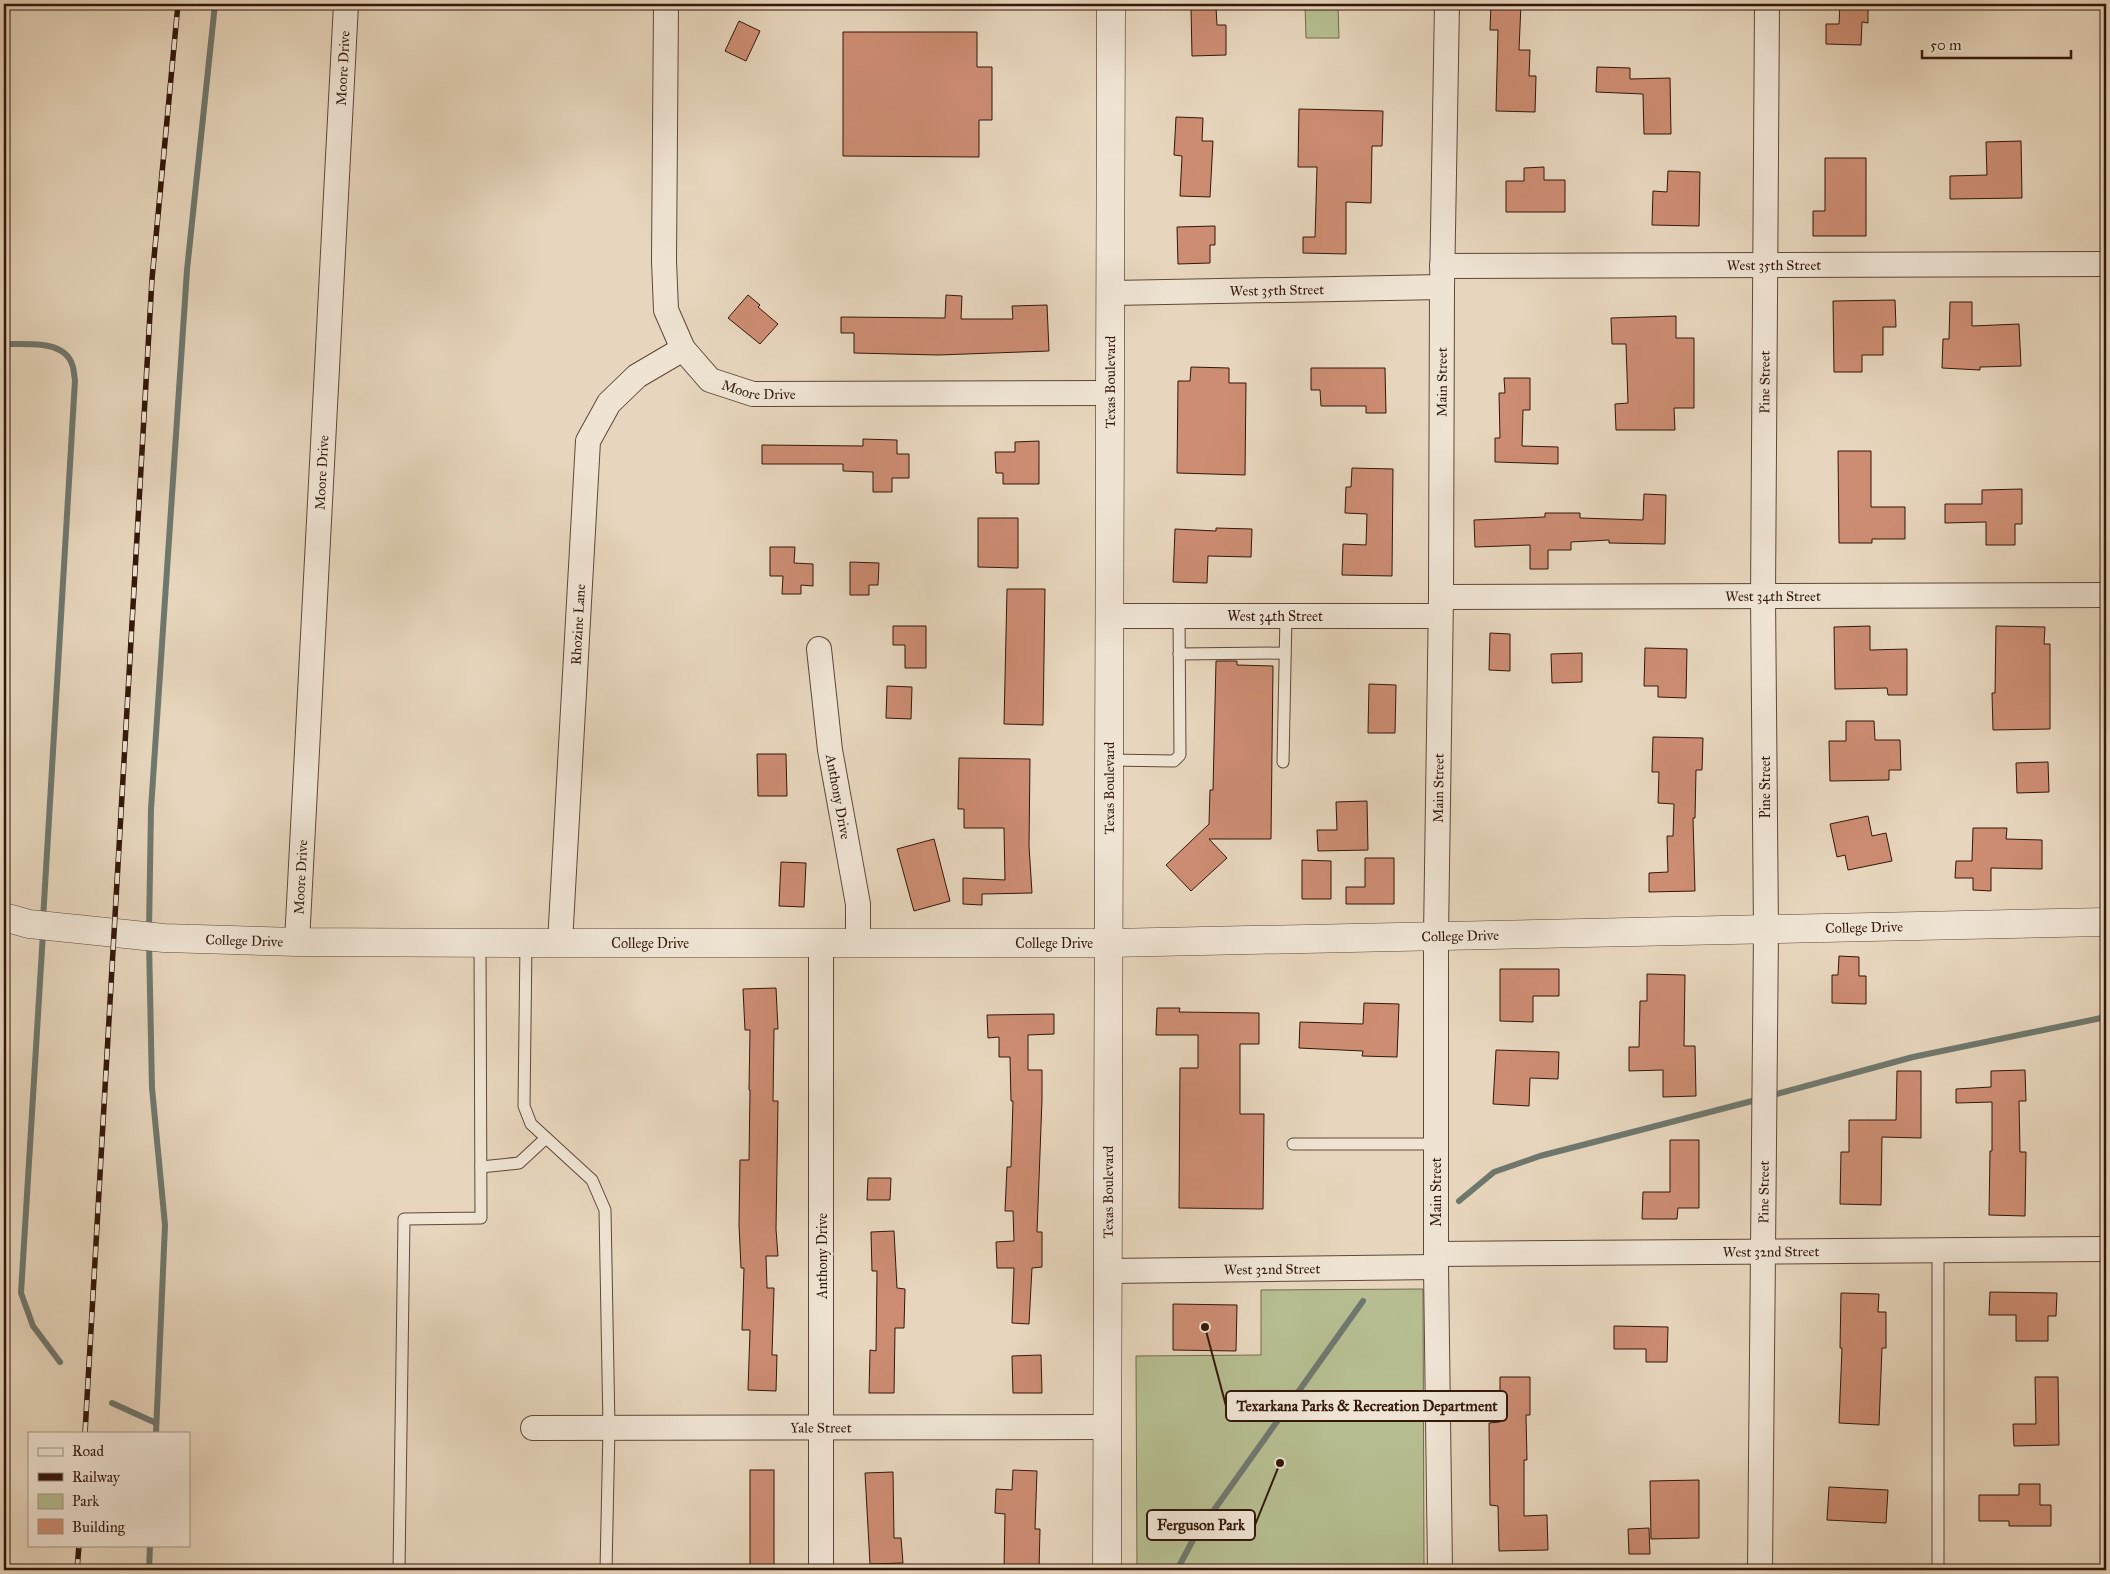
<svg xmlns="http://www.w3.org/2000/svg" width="2110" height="1574" viewBox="0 0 2110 1574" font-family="'IM FELL Great Primer',serif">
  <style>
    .green { fill: #b6be91; stroke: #746a4d }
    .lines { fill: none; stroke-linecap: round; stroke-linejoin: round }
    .stream { stroke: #6f786e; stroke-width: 6 }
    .building { fill: #cd8d73; stroke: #331709 }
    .service-casing { stroke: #604736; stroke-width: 13 }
    .minor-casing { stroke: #604736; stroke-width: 26 }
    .tertiary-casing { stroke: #604736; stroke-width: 29 }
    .secondary-casing { stroke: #331709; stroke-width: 29 }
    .service { stroke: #efe4d4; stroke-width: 11 }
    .minor { stroke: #efe4d4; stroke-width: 24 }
    .tertiary { stroke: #efe4d4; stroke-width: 28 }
    .secondary { stroke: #efe4d4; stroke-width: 28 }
    .rail-casing { stroke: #331709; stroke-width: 5.5 }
    .rail { stroke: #efe4d4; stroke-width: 4; stroke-dasharray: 11; stroke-linecap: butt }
    .labels { text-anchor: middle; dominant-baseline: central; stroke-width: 5; stroke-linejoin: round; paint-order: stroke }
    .street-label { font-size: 14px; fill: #331709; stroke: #efe4d4 }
    .leader { fill: none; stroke: #331709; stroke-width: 2 }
    .callout-dot { fill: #331709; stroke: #efe4d4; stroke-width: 2 }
    .callout { fill: #efe4d4; stroke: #331709; stroke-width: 2 }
    .callout-label { font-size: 15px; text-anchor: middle; font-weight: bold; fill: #331709 }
  </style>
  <rect width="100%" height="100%" fill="#e7d6bd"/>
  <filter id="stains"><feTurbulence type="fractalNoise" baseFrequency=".004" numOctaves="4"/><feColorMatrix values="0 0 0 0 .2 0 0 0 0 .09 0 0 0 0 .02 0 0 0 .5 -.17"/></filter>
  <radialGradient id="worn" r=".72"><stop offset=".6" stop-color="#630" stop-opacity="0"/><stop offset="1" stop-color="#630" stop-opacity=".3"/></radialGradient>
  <g class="green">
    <path d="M1305,4H1338L1339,38H1306Z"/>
    <path d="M1423,1289L1424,1570H1137L1136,1356L1261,1355V1290Z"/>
  </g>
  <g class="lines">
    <g class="stream">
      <path d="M4,344C25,345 63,339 72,364C74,369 74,375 75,380L43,920"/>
      <path d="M149,930L151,809L187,270L215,4"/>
      <path d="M43,933L21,1293L33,1326L60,1362"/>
      <path d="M149,942L152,1088L165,1225L156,1433"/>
      <path d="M1769,1096L1913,1057L2106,1017"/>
      <path d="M1459,1201L1494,1172L1540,1156L1760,1099"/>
      <path d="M112,1403L156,1423"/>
      <path d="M149,1570L150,1545"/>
      <path d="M1177,1570L1194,1538L1363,1301"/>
    </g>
  </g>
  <g class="building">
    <path d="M1491,4H1521L1519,50H1530L1529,76H1536L1535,112L1496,111L1498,30H1490Z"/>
    <path d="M1840,4H1868V23L1862,22L1861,45L1826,44V24H1839Z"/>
    <path d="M1216,7L1217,25H1226V55L1192,56L1191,8Z"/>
    <path d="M739,21L760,31L746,61L725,51Z"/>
    <path d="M843,32H977V67H992V120H979V157L843,156Z"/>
    <path d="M1597,67L1630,68V79L1670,78L1671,134H1644L1643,94L1596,92Z"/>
    <path d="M1299,109L1383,111L1382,146H1372L1371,203L1346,202V254L1303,253V237H1315L1317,167H1298Z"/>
    <path d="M1176,117L1203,118L1202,141H1213L1210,197L1180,196L1182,156L1174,155Z"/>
    <path d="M2021,141L2022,198L1950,199V176L1987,175L1986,142Z"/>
    <path d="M1825,158H1866V236H1813V211H1825Z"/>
    <path d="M1544,167V180H1565V212H1506V181H1524V168Z"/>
    <path d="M1668,171L1700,172L1699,226L1652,225L1653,191L1667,192Z"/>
    <path d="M1215,226V245H1210V263L1178,264L1177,227Z"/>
    <path d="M748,295L760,305L758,307L778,324L760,344L728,318Z"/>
    <path d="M946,295L962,296L961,319H1013L1012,306L1047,305L1049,351L938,355L854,353V333H841V317L945,318Z"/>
    <path d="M1895,300L1896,327H1883V355H1862V372H1834L1833,301Z"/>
    <path d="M1950,302H1972V326L2019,324L2021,366L1980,367V370L1942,368L1943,339H1949Z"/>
    <path d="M1676,316V338H1694V408H1674L1675,430H1616L1615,404L1628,403L1626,344H1612L1611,318Z"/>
    <path d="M1191,367L1229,368V383H1246L1245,475L1177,473L1178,381H1190Z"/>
    <path d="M1311,368H1385L1386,413H1366V406H1321L1320,390H1311Z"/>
    <path d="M1504,378H1530V410H1523L1522,446L1558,447V464L1495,462V438H1500L1499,393H1505Z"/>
    <path d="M863,439L897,440V454H909V478H892V492H873V472L843,471V464H762V445L863,446Z"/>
    <path d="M1039,441V484H1003V473H996L995,452H1015V442Z"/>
    <path d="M1838,451H1871V507H1905V539H1872V543H1839Z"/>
    <path d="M1352,468L1393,469L1392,576L1342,575L1343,544L1366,545L1367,514L1345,513L1346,487H1351Z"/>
    <path d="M2022,489V524H2015V545H1986V522L1945,523V504H1982V490Z"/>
    <path d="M1644,494L1666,495L1665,544L1609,543V540L1571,542V550H1548V569H1530V545L1475,547L1474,520L1545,517V513H1580V518L1643,520Z"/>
    <path d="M978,518H1018V568L978,567Z"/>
    <path d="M1216,528L1252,529L1251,557L1208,556L1207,583L1173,582L1175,529L1216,531Z"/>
    <path d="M770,547H795L794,563L813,564V586L801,585V594H782L783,576H770Z"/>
    <path d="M850,562L879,563L878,585H869V595H850Z"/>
    <path d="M1007,589H1045L1043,725L1004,724Z"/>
    <path d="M893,626H926V668H905V645H893Z"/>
    <path d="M1870,626V650L1907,649V695H1888L1887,688L1835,689L1834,627Z"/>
    <path d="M1996,626L2045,627L2044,644H2050V729L1993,730L1992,693H1995Z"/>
    <path d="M1490,633L1510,634V671L1489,670Z"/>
    <path d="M1645,648L1687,649L1686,698L1658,697V686H1644Z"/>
    <path d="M1582,653V682L1552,683L1551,654Z"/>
    <path d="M1216,661H1237V665L1273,666L1271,839H1209L1227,858L1191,891L1166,865L1209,824L1210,790H1213Z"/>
    <path d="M1369,684L1396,685L1395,733H1368Z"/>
    <path d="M887,686L912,687L911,719L886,718Z"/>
    <path d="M1846,721H1874L1875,740H1900L1901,770H1889V780L1830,781L1829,741H1846Z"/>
    <path d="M1653,737L1703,738L1702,770H1696L1695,818H1693L1695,891L1649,892V873L1668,872L1667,836H1673L1674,804L1658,803L1659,772H1652Z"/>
    <path d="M757,754H786L787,796H758Z"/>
    <path d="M959,758L1030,759L1029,846L1032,893L982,894V905L963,904V878L1005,880L1004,828H964V809H958Z"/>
    <path d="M2048,762L2049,792L2017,793L2016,763Z"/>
    <path d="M1367,801L1368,850L1318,851L1317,830H1337L1336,802Z"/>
    <path d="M1868,816L1872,836L1886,833L1892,861L1848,870L1845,855L1837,857L1830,824Z"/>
    <path d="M1973,828H2007L2006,839L2042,840V869L1991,868V891L1973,890V878H1955L1956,861H1972Z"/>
    <path d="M934,839L950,901L914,911L897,849Z"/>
    <path d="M1365,858H1394V904H1346V887H1365Z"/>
    <path d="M1302,860L1331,861V899H1302Z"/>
    <path d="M781,862L806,863L804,907L779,906Z"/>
    <path d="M1839,956L1859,957V976H1866V1004L1832,1003V975H1838Z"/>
    <path d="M1500,969H1559V996H1533V1022L1500,1021Z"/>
    <path d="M1647,974L1685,975L1684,1046H1695L1696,1096L1663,1097V1070L1629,1071V1047H1639L1640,1001H1647Z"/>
    <path d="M776,988L778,1029H774L773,1101H778L776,1229L778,1256H766L767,1288H774L772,1355H777L776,1391L748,1390L750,1330H742L744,1268H741L739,1225L740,1160H749L750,1090H749L750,1030H745L743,989Z"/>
    <path d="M1364,1003L1399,1004L1397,1057L1362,1056L1363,1051L1299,1048L1300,1022L1363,1024Z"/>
    <path d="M1157,1008H1180L1179,1012L1259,1013V1044H1240V1114H1264L1263,1209L1179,1208L1180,1068H1198V1035H1156Z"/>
    <path d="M1054,1014V1034L1028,1035V1070H1042V1100L1037,1232H1042V1267L1032,1268L1029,1324L1012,1323L1014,1268H997L996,1242L1014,1241L1013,1211H1005L1007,1167H1011L1013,1101H1011L1010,1057H999V1037L988,1038L987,1015Z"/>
    <path d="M1496,1050L1559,1052L1558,1079L1530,1078L1529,1106L1493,1104Z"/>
    <path d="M2025,1070L2026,1101H2019L2020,1152H2026L2025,1216L1989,1215L1990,1151H1992V1102L1956,1103V1089L1991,1087V1071Z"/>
    <path d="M1897,1071H1921V1138L1882,1137L1881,1205L1840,1204L1841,1152H1849V1120H1896Z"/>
    <path d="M1670,1140H1699V1208H1678L1677,1219H1642L1643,1192H1670Z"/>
    <path d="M868,1178H891L890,1200H867Z"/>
    <path d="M894,1231L897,1288L905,1289L904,1328H895L894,1393H869L870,1350L876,1351L877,1271H872L871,1232Z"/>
    <path d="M1990,1292L2057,1293L2056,1316H2048V1341H2016V1315H1989Z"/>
    <path d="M1841,1293L1879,1294L1878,1312H1886V1348H1882L1879,1425L1839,1423L1842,1348H1840Z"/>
    <path d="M1173,1304L1237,1305L1236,1351L1173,1350Z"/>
    <path d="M1614,1326L1668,1327L1667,1362H1646V1349H1614Z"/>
    <path d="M1041,1355L1042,1393H1013L1012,1356Z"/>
    <path d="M1500,1377H1530V1415H1526L1527,1460H1524V1516L1547,1515L1548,1550L1499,1551L1498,1506L1490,1505L1489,1423L1500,1422Z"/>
    <path d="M2035,1377H2058L2059,1445L2014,1446L2013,1424H2036Z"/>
    <rect x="750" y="1470" width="24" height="99"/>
    <path d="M1013,1470L1037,1471L1035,1529H1040L1039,1570L1004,1569L1005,1514L995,1513L996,1489L1012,1490Z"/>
    <path d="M893,1472L894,1538H901L903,1563L870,1564L865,1473Z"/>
    <path d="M1699,1480V1538L1651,1539L1650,1481Z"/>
    <path d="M2019,1484H2040V1505H2051V1526H2009V1521H1979V1495H2019Z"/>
    <path d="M1829,1487L1888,1490L1886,1523L1827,1520Z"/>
    <path d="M1649,1528L1650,1554H1629L1628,1529Z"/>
  </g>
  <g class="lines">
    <g class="service-casing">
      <g id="service">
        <path d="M1179,654L1285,653"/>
        <path d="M1110,760L1174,761L1180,755L1179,616"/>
        <path d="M1283,762L1286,616"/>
        <path d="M526,943L524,1106L531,1124L592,1180L605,1210L609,1428L606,1570"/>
        <path d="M1293,1144H1436"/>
        <path d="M481,1167L519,1163L546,1138"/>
        <path d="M1938,1250V1570"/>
        <path d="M399,1570L404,1219L481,1218L480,942"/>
      </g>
    </g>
    <g class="minor-casing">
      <g id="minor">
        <path id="s1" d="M666,4L664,261L666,310L683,349L710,380L753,394L1109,393"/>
        <path id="s2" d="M1442,266L2106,264"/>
        <path id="s3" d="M1112,293L1442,287"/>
        <path id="s4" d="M1441,597L2106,595"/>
        <path id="s5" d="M1110,616H1440"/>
        <path id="s6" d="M819,649L830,750L858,904V943"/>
        <path id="s7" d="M297,942L346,4"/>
        <path d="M821,942V1570"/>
        <path id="s8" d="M560,943L588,441L609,403L637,376L683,349"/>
        <path id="s9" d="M1436,1254L2106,1249"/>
        <path id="s10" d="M1108,1271L1436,1267"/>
        <path id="s11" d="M533,1428L1108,1427"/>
        <path id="s12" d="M1440,1570L1436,1267V936L1441,597L1442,287L1447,4"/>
        <path id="s13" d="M1760,1570L1766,930L1763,596L1767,4"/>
      </g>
    </g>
    <g class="tertiary-casing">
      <g id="tertiary">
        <path id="s14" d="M4,917L29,924L164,938L297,942L526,943H1110L2106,922"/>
      </g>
    </g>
    <g class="secondary-casing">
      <g id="secondary">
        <path id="s15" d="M1107,1570L1111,4"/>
      </g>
    </g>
    <use href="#service" class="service"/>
    <use href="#minor" class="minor"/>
    <use href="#tertiary" class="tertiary"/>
    <use href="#secondary" class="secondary"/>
    <g class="rail-casing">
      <g id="rail">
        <path d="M85,1433L152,279L178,4"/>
        <path d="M77,1570L79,1545"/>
      </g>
    </g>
    <use href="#rail" class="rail"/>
  </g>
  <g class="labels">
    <g class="street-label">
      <text stroke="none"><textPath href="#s7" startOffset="875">Moore Drive</textPath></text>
      <text stroke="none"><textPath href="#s2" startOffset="332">West 35th Street</textPath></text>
      <text stroke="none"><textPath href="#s3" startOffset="165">West 35th Street</textPath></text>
      <text stroke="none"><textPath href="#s15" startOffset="1188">Texas Boulevard</textPath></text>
      <text stroke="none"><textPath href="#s12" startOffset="1188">Main Street</textPath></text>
      <text stroke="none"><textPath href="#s13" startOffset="1188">Pine Street</textPath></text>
      <text stroke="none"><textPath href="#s1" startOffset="440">Moore Drive</textPath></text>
      <text stroke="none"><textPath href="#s7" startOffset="470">Moore Drive</textPath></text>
      <text stroke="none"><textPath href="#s4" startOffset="332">West 34th Street</textPath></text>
      <text stroke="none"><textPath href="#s5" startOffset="165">West 34th Street</textPath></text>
      <text stroke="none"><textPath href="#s8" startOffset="319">Rhozine Lane</textPath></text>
      <text stroke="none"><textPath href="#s15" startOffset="782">Texas Boulevard</textPath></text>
      <text stroke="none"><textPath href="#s12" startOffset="782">Main Street</textPath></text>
      <text transform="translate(1765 787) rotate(-90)">Pine Street</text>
      <text stroke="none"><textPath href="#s6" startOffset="149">Anthony Drive</textPath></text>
      <text stroke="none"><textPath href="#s7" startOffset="65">Moore Drive</textPath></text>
      <text stroke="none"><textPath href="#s14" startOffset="1862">College Drive</textPath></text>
      <text stroke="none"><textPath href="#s14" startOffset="1458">College Drive</textPath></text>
      <text stroke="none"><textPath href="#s14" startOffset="242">College Drive</textPath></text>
      <text stroke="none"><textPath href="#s14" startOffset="648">College Drive</textPath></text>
      <text stroke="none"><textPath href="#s14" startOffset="1052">College Drive</textPath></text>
      <text stroke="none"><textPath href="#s15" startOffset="378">Texas Boulevard</textPath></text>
      <text transform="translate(1436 1192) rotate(-90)">Main Street</text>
      <text stroke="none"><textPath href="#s13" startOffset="378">Pine Street</textPath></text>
      <text stroke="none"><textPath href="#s9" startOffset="335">West 32nd Street</textPath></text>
      <text transform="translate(822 1256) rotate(-90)">Anthony Drive</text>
      <text stroke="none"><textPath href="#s10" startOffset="164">West 32nd Street</textPath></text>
      <text stroke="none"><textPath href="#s11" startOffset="288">Yale Street</textPath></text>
    </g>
  </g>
  <path class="leader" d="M1205 1327L1226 1406M1280 1463L1255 1525"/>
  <g class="callout-dot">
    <circle cx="1205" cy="1327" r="5"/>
    <circle cx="1280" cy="1463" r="5"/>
  </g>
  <g class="callout">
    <rect x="1226" y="1391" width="281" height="30" rx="5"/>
    <rect x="1147" y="1510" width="108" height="30" rx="5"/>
  </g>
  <g class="callout-label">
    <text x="1367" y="1411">Texarkana Parks &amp; Recreation Department</text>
    <text x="1201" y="1530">Ferguson Park</text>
  </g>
  <rect width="2110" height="1574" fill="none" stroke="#e7d6bd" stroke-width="20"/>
  <rect x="5" y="5" width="2100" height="1564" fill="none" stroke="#331709" stroke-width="2.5"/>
  <rect x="10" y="10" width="2090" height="1554" fill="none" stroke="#331709"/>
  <rect x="28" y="1432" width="162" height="115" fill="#efe4d4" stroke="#a49283"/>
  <rect x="38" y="1448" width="25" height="8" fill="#efe4d4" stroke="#a49283"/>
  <text x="72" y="1456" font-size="15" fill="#331709">Road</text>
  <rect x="38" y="1473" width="25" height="8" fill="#331709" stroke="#a49283"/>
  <text x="72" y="1482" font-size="15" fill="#331709">Railway</text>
  <rect x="38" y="1494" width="25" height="15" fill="#b6be91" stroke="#a49283"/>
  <text x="72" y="1506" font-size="15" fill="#331709">Park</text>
  <rect x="38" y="1519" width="25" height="15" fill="#cd8d73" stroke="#a49283"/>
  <text x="72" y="1532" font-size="15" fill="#331709">Building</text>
  <path d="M1922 50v8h149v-8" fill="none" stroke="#331709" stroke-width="2.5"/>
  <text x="1930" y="50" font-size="15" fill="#331709" stroke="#efe4d4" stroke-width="4" paint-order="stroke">50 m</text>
  <rect width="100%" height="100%" filter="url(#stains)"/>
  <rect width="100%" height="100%" fill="url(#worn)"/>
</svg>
